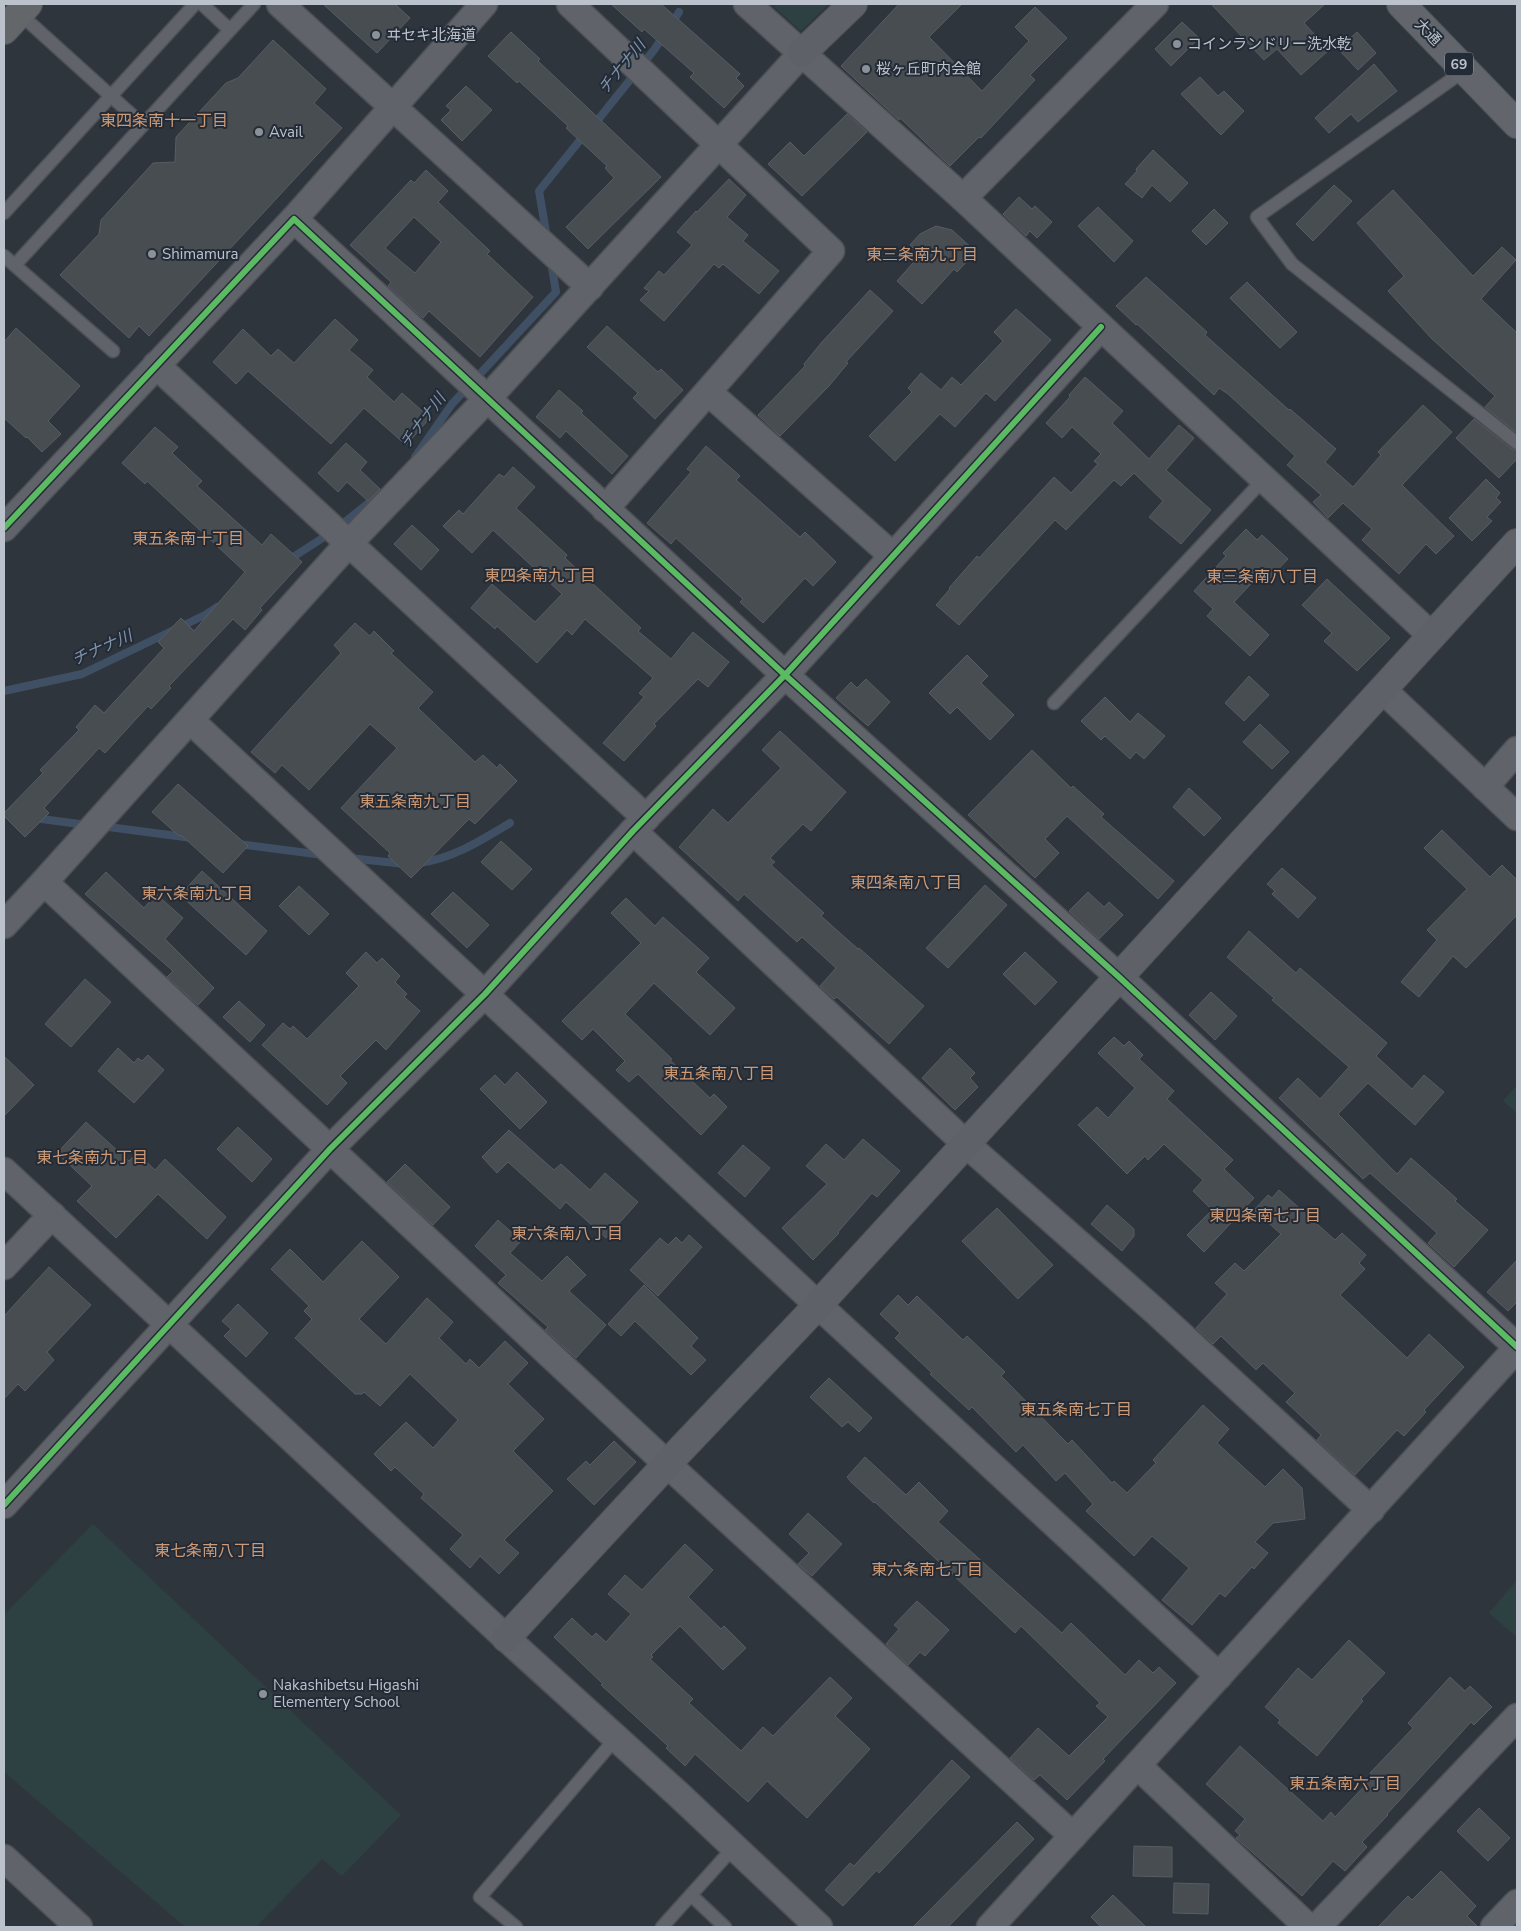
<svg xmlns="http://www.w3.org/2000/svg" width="1521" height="1931" viewBox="0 0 1521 1931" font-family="'Nunito Sans','Noto Sans JP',sans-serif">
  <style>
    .green { fill: #2d4042 }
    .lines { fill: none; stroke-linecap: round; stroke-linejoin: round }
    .stream { stroke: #405064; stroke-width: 8 }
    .building { fill: #484d52; stroke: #585c63; fill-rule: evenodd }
    .lane-casing { stroke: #4d5157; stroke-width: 15 }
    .street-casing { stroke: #4d5157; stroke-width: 29 }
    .secondary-casing { stroke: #4d5157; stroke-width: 30 }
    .primary-casing { stroke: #4d5258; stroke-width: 30 }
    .highway-casing { stroke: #4c5158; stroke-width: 30 }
    .lane { stroke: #60646a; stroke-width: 12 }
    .street { stroke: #60646a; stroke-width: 26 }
    .secondary { stroke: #5e6268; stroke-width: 28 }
    .primary { stroke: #62666c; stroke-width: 28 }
    .highway { stroke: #646769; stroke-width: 28 }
    .cycleway-casing { stroke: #232b37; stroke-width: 9 }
    .cycleway { stroke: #5cba63; stroke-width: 6 }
    .poi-dot { fill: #8a9199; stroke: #232b37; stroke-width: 2 }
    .labels { text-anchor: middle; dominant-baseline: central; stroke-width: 4; stroke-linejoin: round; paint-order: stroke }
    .shield { fill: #232b37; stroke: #8d959f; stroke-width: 1 }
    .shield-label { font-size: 14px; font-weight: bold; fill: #bbc2cb }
    .street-label { font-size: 15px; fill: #bbc2cb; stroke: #232b37 }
    .poi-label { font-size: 15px; fill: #bbc2cb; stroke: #232b37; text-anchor: start }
    .water-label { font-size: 16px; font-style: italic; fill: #7f93aa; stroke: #232b37 }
    .neighbourhood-label { font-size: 16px; fill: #cd9a75; stroke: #232b37 }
  </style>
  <rect width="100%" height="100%" fill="#2f353c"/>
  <g class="green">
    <path d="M771,4H829L801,31Z"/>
    <path d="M1517,1085V1113L1503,1101Z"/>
    <path d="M93,1524L401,1815L342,1876L322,1859L256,1927H185L4,1772V1615Z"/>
    <path d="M1517,1580V1637L1489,1613Z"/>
  </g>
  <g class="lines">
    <g class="stream">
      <path d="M671,25L679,12"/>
      <path d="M593,126L654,50L664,35"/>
      <path d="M547,238L539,191L585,134"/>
      <path d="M415,457L452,404L556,292L551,262"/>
      <path d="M287,561L335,530L381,493"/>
      <path d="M4,691L82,674L205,615L217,607"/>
      <path d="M34,818L87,825"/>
      <path d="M101,826L192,838"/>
      <path d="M238,844L323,855"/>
      <path d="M349,858L405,864"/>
      <path d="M419,863C452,859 482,840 510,823"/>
    </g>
  </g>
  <g class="building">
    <path d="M323,4H395L410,18L377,53Z"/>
    <path d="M611,4H661L740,74L736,78L744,86L724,108L690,77L694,73L644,29L642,32Z"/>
    <path d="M899,4H962L929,37L982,91L1029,41L1015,27L1035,7L1067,38L1030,75L1035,80L981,138L979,137L950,166L900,118L899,120L841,66Z"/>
    <path d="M1211,4H1325L1304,23L1329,50L1301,75L1277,49L1264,60Z"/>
    <path d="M1182,22L1199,38L1171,66L1155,49Z"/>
    <path d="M511,32L540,59L538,61L661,177L588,249L566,227L614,178L605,168L607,166L566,128L568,126L519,81L517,83L488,56Z"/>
    <path d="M1357,32L1376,53L1358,70L1338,49Z"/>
    <path d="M273,40L326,89L314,103L342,128L149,336L139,326L129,338L60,275L99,234L101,220L153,163L175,162L176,137L226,83L238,78Z"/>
    <path d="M1374,64L1397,91L1358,122L1351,114L1329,133L1315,118Z"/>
    <path d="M1200,77L1218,96L1224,91L1244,111L1221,135L1181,94Z"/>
    <path d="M466,86L492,110L462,141L441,120L451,110L446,106Z"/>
    <path d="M847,114L867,132L802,196L768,164L790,142L804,156Z"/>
    <path d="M1153,150L1188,183L1170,202L1152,185L1142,198L1125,184L1137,171L1136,169Z"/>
    <path d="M426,170L448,191L438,202L490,251L487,254L533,297L480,357L429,311L423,318L414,310L388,286L391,282L350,245L411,180L414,183ZM414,217L441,242L415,273L385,248Z"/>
    <path d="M729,179L746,195L727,217L748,235L743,241L779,271L759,294L723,264L719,268L714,264L664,321L640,300L649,291L644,288L659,271L664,275L692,245L677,232L696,211L697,212Z"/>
    <path d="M1334,185L1352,201L1313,241L1296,224Z"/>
    <path d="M1393,190L1473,276L1502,247L1516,260L1481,299L1517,333V433L1485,407L1495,396L1432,339L1388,291L1404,276L1357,223Z"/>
    <path d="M1019,197L1032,209L1035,206L1052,222L1037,238L1030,231L1026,236L1003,214Z"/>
    <path d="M1098,207L1133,241L1114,262L1078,226Z"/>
    <path d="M1214,209L1228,223L1206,245L1192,231Z"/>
    <path d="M936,226L952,230L976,252L957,272L954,269L922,304L897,281L920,255L910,245L920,234Z"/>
    <path d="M1146,277L1207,332L1205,335L1289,410L1290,409L1336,449L1325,462L1353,487L1381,455L1378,452L1423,405L1452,432L1402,485L1454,536L1436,554L1426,544L1399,574L1362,540L1372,529L1343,503L1328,518L1313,502L1321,495L1287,465L1295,456L1228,394L1219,388L1214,395L1137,324L1136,325L1116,306Z"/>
    <path d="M1247,282L1297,332L1280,348L1230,298Z"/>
    <path d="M870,290L893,311L846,362L848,363L829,386L780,436L758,415L805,366L804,364L822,342Z"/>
    <path d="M1016,309L1051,340L995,401L986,393L955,427L940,414L895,461L869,436L912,392L908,388L921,373L941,390L952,377L961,385L1003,341L994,332Z"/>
    <path d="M335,319L358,340L349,350L373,370L367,377L394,402L402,393L430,418L406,445L364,408L331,444L248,371L236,384L213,362L243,329L271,356L278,349L294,363Z"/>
    <path d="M607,326L658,372L661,369L683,390L655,419L633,398L638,393L587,347Z"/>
    <path d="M16,328L80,386L48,421L61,434L42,452L27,437L26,438L4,418V342Z"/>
    <path d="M1085,377L1123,411L1112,423L1149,459L1179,425L1194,438L1166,470L1211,510L1181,544L1149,517L1163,501L1134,473L1121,486L1114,480L1066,530L1055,520L959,625L936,605L950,589L949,588L977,556L979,558L1054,477L1071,493L1098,464L1094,461L1101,454L1072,427L1062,438L1046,423L1070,397L1069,395Z"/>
    <path d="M559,390L583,411L581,413L628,456L612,474L566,431L560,438L536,417Z"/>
    <path d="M1474,419L1512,449L1517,451V459L1499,478L1456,438Z"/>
    <path d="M155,427L178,447L172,453L202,481L197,486L262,545L271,534L302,562L260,608L262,610L245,630L233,619L169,686L171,688L151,709L148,706L105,753L99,748L44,808L49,813L25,837L4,816V813L43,773L40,770L79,730L76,727L95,705L104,713L164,648L158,642L181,618L194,631L245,572L147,481L145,484L122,463Z"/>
    <path d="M346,443L367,462L360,470L380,489L368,501L347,482L338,492L318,473Z"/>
    <path d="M706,446L740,476L736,480L800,537L805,532L836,562L813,586L805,578L763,623L740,602L743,599L676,538L671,544L647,523L691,472L687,469Z"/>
    <path d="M513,467L535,487L516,508L567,555L565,558L641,628L638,631L671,659L693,632L729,662L708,687L698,679L654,724L656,726L624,761L603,743L644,697L639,693L653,678L585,619L572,635L567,630L537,663L497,626L495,629L471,608L492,584L535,622L562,594L493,530L472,553L443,526L459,510L463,514L499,474L504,477Z"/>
    <path d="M1486,479L1500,493L1496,498L1501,502L1487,517L1492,521L1472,541L1449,518Z"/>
    <path d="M412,525L439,550L421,570L394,544Z"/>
    <path d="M1246,529L1257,540L1262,535L1288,559L1269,579L1262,572L1234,602L1269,635L1250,656L1207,616L1213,609L1194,591L1226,556L1223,553Z"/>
    <path d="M1327,579L1390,638L1357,671L1324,641L1332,633L1302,605Z"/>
    <path d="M355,623L370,636L374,631L394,651L391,653L433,692L418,708L475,762L483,755L497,768L500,764L517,781L475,824L469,819L411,878L388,856L390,853L341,808L397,748L370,724L309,790L282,765L275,773L251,752L341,653L334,645Z"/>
    <path d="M967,655L988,676L981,683L1014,715L990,740L957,707L950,714L929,693Z"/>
    <path d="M1249,676L1269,695L1244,721L1225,703Z"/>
    <path d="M866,679L890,702L868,726L836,698L851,682L857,688Z"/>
    <path d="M1105,697L1130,722L1138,713L1165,736L1144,759L1136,752L1130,759L1105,736L1101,740L1081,721Z"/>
    <path d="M1260,724L1289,752L1272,769L1243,742Z"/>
    <path d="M780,731L846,792L811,831L803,824L770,858L775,862L771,865L824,913L821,916L858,949L859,948L924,1006L889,1044L837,997L834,999L820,986L836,968L802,937L797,942L744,894L738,901L679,847L713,809L728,823L781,768L762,750Z"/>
    <path d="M1032,750L1071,788L1073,786L1104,814L1101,817L1174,881L1158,899L1067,816L1045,839L1059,853L1035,878L968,815Z"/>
    <path d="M178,784L248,846L223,873L181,835L179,836L152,812Z"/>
    <path d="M1189,788L1221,818L1204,836L1173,807Z"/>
    <path d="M1442,830L1490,877L1502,865L1517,880V915L1466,968L1453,956L1419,997L1401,982L1437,940L1427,930L1467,889L1424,848Z"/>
    <path d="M501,841L532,869L512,890L481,862Z"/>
    <path d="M1282,868L1316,898L1298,918L1272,894L1275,891L1267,884Z"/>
    <path d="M202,871L267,931L246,955L180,895Z"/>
    <path d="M106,872L144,908L156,894L183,918L165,939L214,988L198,1005L167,977L173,971L85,894Z"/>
    <path d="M985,885L1007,905L948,968L926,948Z"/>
    <path d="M299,886L329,914L309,935L279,906Z"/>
    <path d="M453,892L489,925L467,948L431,914Z"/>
    <path d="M1088,892L1104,907L1109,902L1123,915L1099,939L1069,911Z"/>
    <path d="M626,898L655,926L663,917L709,958L696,972L735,1008L710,1035L654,983L625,1014L672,1059L670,1060L710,1098L714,1094L727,1107L701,1135L638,1074L629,1082L616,1070L625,1061L593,1029L582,1040L562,1021L641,943L611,913Z"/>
    <path d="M1249,931L1296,973L1300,968L1387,1043L1376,1056L1412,1089L1424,1075L1444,1092L1415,1125L1368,1083L1338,1114L1397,1174L1411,1158L1457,1199L1455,1201L1488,1230L1454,1267L1428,1243L1437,1233L1370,1173L1363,1179L1279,1098L1298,1078L1320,1099L1349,1067L1272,1000L1274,998L1227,957Z"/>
    <path d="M366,952L377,963L382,958L400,976L395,982L407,994L404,997L420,1011L386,1050L376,1040L340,1076L347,1083L327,1105L262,1045L283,1023L290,1029L293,1026L307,1039L359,986L346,973Z"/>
    <path d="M1025,952L1057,982L1035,1005L1003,974Z"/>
    <path d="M85,979L111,1002L71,1047L45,1024Z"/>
    <path d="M1211,992L1237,1016L1215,1040L1189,1015Z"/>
    <path d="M239,1001L265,1025L250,1042L223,1017Z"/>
    <path d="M1114,1037L1124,1046L1129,1041L1143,1055L1139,1059L1174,1091L1167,1099L1233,1160L1224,1169L1254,1198L1204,1252L1187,1235L1212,1210L1193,1191L1203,1180L1164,1144L1148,1160L1145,1156L1127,1174L1078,1125L1097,1107L1108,1118L1135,1088L1098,1053Z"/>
    <path d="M118,1048L134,1063L138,1058L142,1061L148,1055L164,1070L134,1103L98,1071Z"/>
    <path d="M950,1048L975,1073L970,1078L978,1087L955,1110L922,1078Z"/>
    <path d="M4,1056L34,1085L4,1116Z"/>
    <path d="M517,1072L547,1102L520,1129L480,1089L495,1075L505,1085Z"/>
    <path d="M86,1122L129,1161L137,1153L155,1170L165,1159L226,1217L207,1239L158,1194L116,1238L77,1201L92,1186L57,1153Z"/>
    <path d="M238,1127L272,1159L252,1182L217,1149Z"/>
    <path d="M509,1130L554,1170L561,1164L590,1190L605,1173L638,1202L606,1238L566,1202L560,1209L508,1162L497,1173L482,1157Z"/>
    <path d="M863,1139L900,1171L877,1197L872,1193L838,1232L839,1233L813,1260L782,1228L827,1184L806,1166L826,1144L844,1160Z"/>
    <path d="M743,1145L770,1168L745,1197L718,1173Z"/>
    <path d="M405,1164L450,1207L433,1225L387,1182Z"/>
    <path d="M1279,1190L1335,1240L1342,1233L1366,1255L1359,1263L1365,1269L1340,1295L1407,1358L1429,1334L1464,1367L1424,1410L1426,1412L1404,1436L1397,1430L1355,1475L1317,1440L1321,1435L1286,1402L1295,1393L1263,1363L1256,1370L1221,1336L1213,1344L1196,1328L1227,1294L1215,1283L1235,1263L1244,1271L1281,1234L1254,1210L1268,1195L1272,1198Z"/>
    <path d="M1107,1205L1134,1229V1236L1122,1251L1091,1224Z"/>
    <path d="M997,1208L1053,1265L1018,1299L962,1241Z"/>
    <path d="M498,1220L521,1241L510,1253L542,1281L567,1256L586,1275L569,1291L606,1325L576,1358L545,1330L548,1327L498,1283L506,1275L475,1246Z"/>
    <path d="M689,1235L702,1247L658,1296L630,1270L660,1238L668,1245L676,1237L682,1243Z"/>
    <path d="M362,1241L399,1277L359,1319L386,1344L427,1298L453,1322L439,1338L466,1364L470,1359L479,1368L505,1341L528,1363L508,1384L544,1419L513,1451L553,1491L504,1540L519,1553L499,1574L480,1556L470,1568L450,1549L463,1535L421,1498L424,1494L395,1467L391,1471L374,1454L406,1422L433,1448L458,1420L410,1374L380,1406L364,1392L362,1394H355L295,1338L312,1319L304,1311L309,1306L271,1269L290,1249L323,1282Z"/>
    <path d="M1517,1260V1302L1508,1311L1487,1292Z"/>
    <path d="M49,1267L91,1305L47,1352L54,1360L25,1391L18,1384L4,1399V1316Z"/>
    <path d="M644,1285L698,1338L691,1346L706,1360L691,1375L635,1321L621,1336L608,1324Z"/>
    <path d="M898,1295L908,1305L917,1296L963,1340L967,1336L1005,1372L1001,1376L1068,1444L1072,1440L1112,1483L1114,1481L1127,1493L1156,1463L1153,1460L1203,1405L1229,1429L1217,1443L1265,1487L1283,1469L1302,1488L1305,1519L1273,1523L1255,1542L1268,1553L1254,1569L1252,1567L1225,1597L1220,1593L1192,1625L1162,1600L1189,1568L1152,1536L1134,1556L1086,1511L1093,1504L1065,1473L1056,1481L1023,1445L1016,1452L972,1407L969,1410L930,1374L932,1373L895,1338L900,1333L880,1314Z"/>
    <path d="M238,1304L268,1333L246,1357L224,1336L231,1329L222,1321Z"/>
    <path d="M829,1378L872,1418L859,1432L848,1422L842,1427L810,1397Z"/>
    <path d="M614,1441L636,1462L594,1505L567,1479L586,1461L590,1465Z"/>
    <path d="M865,1457L906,1495L919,1482L948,1511L938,1522L1062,1633L1071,1623L1125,1675L1139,1660L1153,1673L1159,1667L1176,1683L1103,1759L1105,1761L1067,1800L1040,1775L1034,1780L1010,1758L1038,1728L1069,1756L1108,1717L1096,1706L1100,1703L1021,1626L1015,1633L875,1502L874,1503L851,1482L847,1477Z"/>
    <path d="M808,1513L842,1544L812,1576L798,1564L809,1553L789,1534Z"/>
    <path d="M685,1544L713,1570L688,1597L721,1629L724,1626L746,1648L723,1670L680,1626L651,1655L653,1657L650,1659L693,1699L689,1703L741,1751L763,1727L773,1736L830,1677L852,1698L835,1716L870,1749L807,1818L767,1781L748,1802L695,1754L685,1766L666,1748L668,1746L601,1685L603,1684L554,1637L572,1618L592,1637L596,1633L606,1642L631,1614L608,1594L625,1575L642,1590Z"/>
    <path d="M917,1601L949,1630L925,1656L920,1652L908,1665L886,1644L899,1629L894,1625Z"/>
    <path d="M1349,1640L1385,1673L1361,1699L1363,1701L1317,1756L1278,1723L1280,1720L1265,1707L1298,1668L1312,1680Z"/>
    <path d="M1450,1677L1465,1691L1470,1686L1492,1707L1474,1725L1471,1722L1387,1814L1388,1815L1362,1842L1367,1847L1345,1871L1333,1861L1302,1896L1236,1838L1240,1835L1235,1831L1245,1819L1206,1784L1240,1746L1323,1821L1331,1812L1335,1817L1373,1777L1370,1773L1413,1728L1408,1723Z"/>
    <path d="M952,1760L970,1777L879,1873L877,1870L843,1906L825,1890L850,1863L854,1866Z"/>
    <path d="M1479,1808L1510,1838L1488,1861L1457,1831Z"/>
    <path d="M1017,1822L1034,1839L948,1927H913Z"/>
    <path d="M1134,1846L1172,1847V1877L1133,1876Z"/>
    <path d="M1441,1871L1476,1906L1467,1916L1478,1927H1378L1408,1896L1412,1900Z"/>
    <path d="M1174,1883L1209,1884L1208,1914L1173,1913Z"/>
    <path d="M1113,1895L1146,1927H1101L1091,1917Z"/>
  </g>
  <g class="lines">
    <g class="lane-casing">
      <g id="lane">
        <path d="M202,4L230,30L254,4"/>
        <path d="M19,13L143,125"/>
        <path d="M1465,70L1257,217L1292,264L1517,443"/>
        <path d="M4,213L195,4"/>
        <path d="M4,256L113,351"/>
        <path d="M15,265L230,30"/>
        <path d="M1054,703L1264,479"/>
        <path d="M691,1895L725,1927"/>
        <path d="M516,1927L480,1897L616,1738"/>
        <path d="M662,1927L734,1847"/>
      </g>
    </g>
    <g class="street-casing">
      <g id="street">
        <path d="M280,4L590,287"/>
        <path d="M570,4L831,251L605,509"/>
        <path d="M747,4L963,198L1432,636"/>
        <path d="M963,198L1155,4"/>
        <path d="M294,219L484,4"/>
        <path d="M156,365L646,818"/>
        <path d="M708,392L893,556"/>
        <path d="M4,528L294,219L785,675L1101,327"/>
        <path d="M1383,690L1517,817"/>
        <path d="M191,721L818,1305L1219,1676"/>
        <path d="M1485,787L1517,750"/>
        <path d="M633,831L966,1144L1155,1311L1371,1510"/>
        <path d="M44,882L349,543L487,399L802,53"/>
        <path d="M4,925L44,882L667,1464L1073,1836"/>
        <path d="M4,1171L506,1638L679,1795L819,1927"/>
        <path d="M4,1266L52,1215"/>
        <path d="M4,1505L330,1149L485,994L633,831L785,675L1119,977L1517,1347"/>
        <path d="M1138,1766L1308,1927"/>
        <path d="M4,1858L79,1927"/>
        <path d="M990,1927L1517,1348"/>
        <path d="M1317,1927L1517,1717"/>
        <path d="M1494,1927L1517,1903"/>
      </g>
    </g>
    <g class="secondary-casing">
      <g id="secondary">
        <path d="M802,53L853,4"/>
        <path d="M506,1638L667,1464L818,1305L1517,543"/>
      </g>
    </g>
    <g class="primary-casing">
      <path id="primary" d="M1401,4L1517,124"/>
    </g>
    <g class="highway-casing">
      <path id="highway" d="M4,30L28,4"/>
    </g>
    <use href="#lane" class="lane"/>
    <use href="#street" class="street"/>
    <use href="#secondary" class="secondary"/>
    <use href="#primary" class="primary"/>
    <use href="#highway" class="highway"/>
    <g class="cycleway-casing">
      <g id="cycleway">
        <path d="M4,528L294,219L785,675L1101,327"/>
        <path d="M4,1505L330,1149L485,994L633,831L785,675L1119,977L1517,1347"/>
      </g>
    </g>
    <use href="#cycleway" class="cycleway"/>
  </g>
  <g class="poi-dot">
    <circle cx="376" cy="35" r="5"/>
    <circle cx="1177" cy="44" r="5"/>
    <circle cx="866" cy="69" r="5"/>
    <circle cx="259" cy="132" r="5"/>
    <circle cx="152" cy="254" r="5"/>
    <circle cx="263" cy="1694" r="5"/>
  </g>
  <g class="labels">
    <rect class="shield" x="1445" y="52.5" width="28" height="23" rx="4"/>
    <g class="shield-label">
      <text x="1459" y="64">69</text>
    </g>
    <g class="street-label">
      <text transform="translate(1428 32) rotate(46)">大通</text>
    </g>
    <g class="poi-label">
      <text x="386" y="35">ヰセキ北海道</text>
      <text x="1187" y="44">コインランドリー洗水乾</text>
      <text x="876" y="69">桜ヶ丘町内会館</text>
      <text x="269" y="132">Avail</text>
      <text x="162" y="254">Shimamura</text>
      <text x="273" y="1685">Nakashibetsu Higashi<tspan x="273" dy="17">Elementery School</tspan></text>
    </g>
    <g class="water-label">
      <text transform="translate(622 67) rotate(-51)">チナナ川</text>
      <text transform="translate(423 421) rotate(-53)">チナナ川</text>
      <text transform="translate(102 648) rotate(-24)">チナナ川</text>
    </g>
    <g class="neighbourhood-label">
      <text x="164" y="121">東四条南十一丁目</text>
      <text x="922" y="255">東三条南九丁目</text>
      <text x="188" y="539">東五条南十丁目</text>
      <text x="540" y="576">東四条南九丁目</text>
      <text x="1262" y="577">東三条南八丁目</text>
      <text x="415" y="802">東五条南九丁目</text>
      <text x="906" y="883">東四条南八丁目</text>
      <text x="197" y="894">東六条南九丁目</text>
      <text x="719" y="1074">東五条南八丁目</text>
      <text x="92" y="1158">東七条南九丁目</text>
      <text x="1265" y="1216">東四条南七丁目</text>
      <text x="567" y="1234">東六条南八丁目</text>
      <text x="1076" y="1410">東五条南七丁目</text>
      <text x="210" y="1551">東七条南八丁目</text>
      <text x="927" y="1570">東六条南七丁目</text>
      <text x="1345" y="1784">東五条南六丁目</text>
    </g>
  </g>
  <rect width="1521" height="1931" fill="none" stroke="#bbc2cb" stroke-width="10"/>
</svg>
